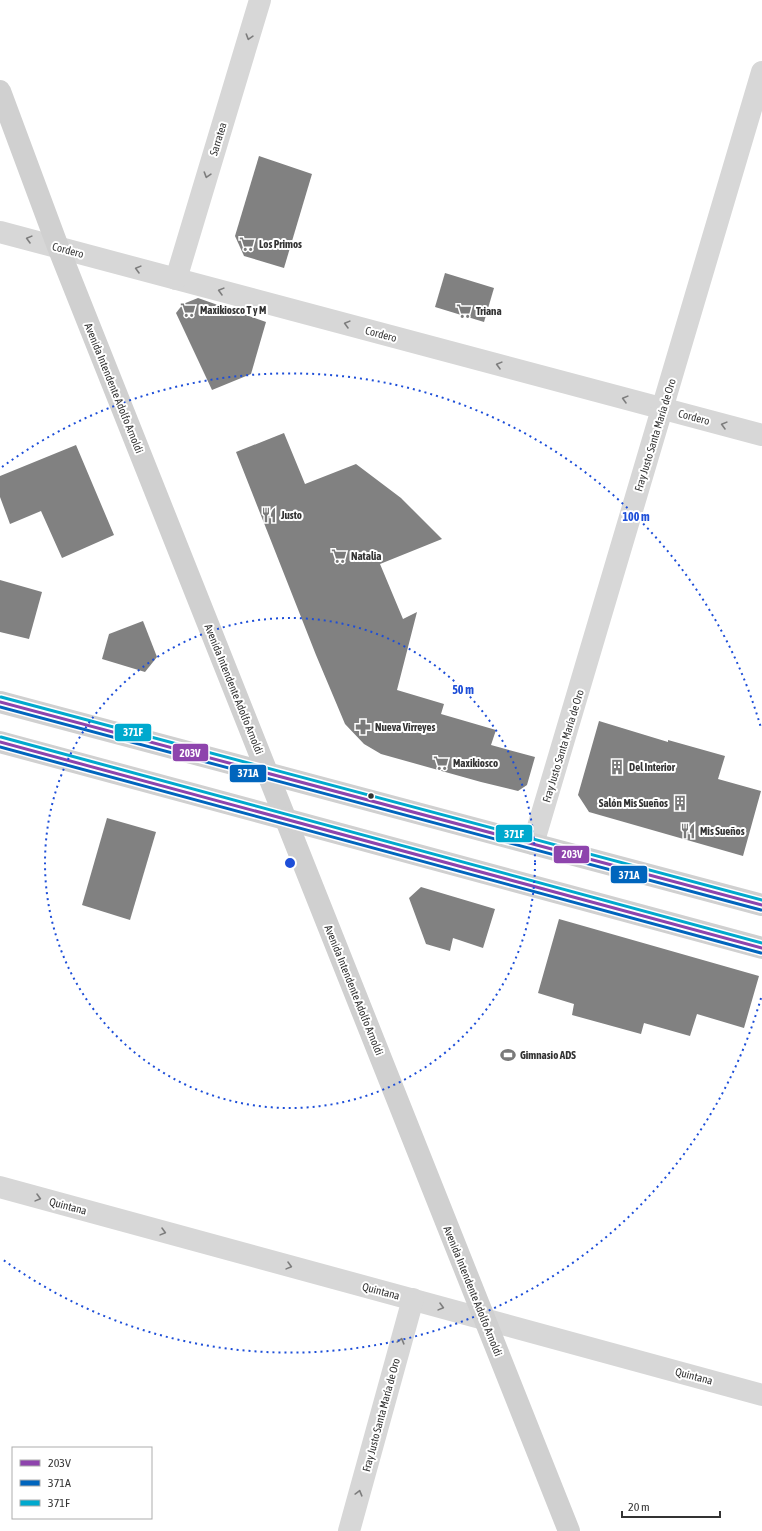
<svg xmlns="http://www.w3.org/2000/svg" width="762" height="1531" viewBox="0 0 762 1531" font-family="'Asap Condensed',sans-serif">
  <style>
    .building { fill: #818181 }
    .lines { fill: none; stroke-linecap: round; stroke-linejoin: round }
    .minor { stroke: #d7d7d7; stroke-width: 22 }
    .secondary { stroke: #d0d0d0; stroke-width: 22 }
    .bus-1-casing { stroke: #fff; stroke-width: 6 }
    .bus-2-casing { stroke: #fff; stroke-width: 6 }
    .bus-3-casing { stroke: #fff; stroke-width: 6 }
    .bus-1 { stroke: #8e44ad; stroke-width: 3 }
    .bus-2 { stroke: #0065bd; stroke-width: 3 }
    .bus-3 { stroke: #00a9ce; stroke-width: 3 }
    .oneway { stroke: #7d7d7d }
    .ring { fill: none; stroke: #1d4ed8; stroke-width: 2; stroke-dasharray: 2 4 }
    .bus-dot { fill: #333; stroke: #fff; stroke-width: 1.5 }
    .labels { text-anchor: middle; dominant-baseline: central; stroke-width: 4; stroke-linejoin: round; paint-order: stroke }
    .street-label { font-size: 11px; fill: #333; stroke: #fff }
    .poi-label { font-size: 11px; font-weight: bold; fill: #333; stroke: #fff; text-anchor: start }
    .centre { fill: #1d4ed8; stroke: #fff; stroke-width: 2 }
    .ring-label { font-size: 12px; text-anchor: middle; font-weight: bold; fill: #1d4ed8; stroke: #fff; stroke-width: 4; stroke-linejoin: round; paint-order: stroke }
    .line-badge { stroke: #fff; stroke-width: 1.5 }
    .badge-label { font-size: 11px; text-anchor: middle; font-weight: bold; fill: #fff }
  </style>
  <rect width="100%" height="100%" fill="#fff"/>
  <g class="building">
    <path d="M259,156L312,174L284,268L244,256L235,236Z"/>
    <path d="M445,273L494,288L484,322L435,307Z"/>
    <path d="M198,298L266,322L251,374L212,390L176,313L183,304Z"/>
    <path d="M284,433L305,484L356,464L401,498L442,539L380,564L403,619L417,612L397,690L444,704L441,714L496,730L491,745L535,757L527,785L518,791L481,782L381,754L364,744L345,724L316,655L236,452Z"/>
    <path d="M76,445L114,535L62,558L41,511L10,524L0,497V476Z"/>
    <path d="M0,580L42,592L29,639L0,632Z"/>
    <path d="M143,621L157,657L145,672L102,659L109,634Z"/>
    <path d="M599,721L668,742V740L725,756L718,779L761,791L743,856L589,812L578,795Z"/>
    <path d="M107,818L156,832L130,920L82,905Z"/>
    <path d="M421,887L495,909L483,948L453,938L450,951L426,944L409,898Z"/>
    <path d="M559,919L759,976L744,1028L697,1014L690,1036L644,1023L641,1034L572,1015L574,1004L538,993Z"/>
  </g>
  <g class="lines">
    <g class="minor">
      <path d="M0,232L762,435"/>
      <path d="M176,279L260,0"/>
      <path d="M533,844L762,72"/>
      <path d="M0,1187L762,1395"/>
      <path d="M349,1531L413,1299"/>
    </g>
    <g class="secondary">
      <path d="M0,91L58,247L569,1531"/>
      <path d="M0,702L762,905"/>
      <path d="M0,742L762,948"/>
    </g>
    <g class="bus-1-casing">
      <g id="bus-1">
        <path d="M0,702L762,905"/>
        <path d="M0,742L762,948"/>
      </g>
    </g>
    <g class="bus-2-casing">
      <g id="bus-2">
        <path d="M0,707L761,910"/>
        <path d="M0,747L761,953"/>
      </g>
    </g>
    <g class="bus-3-casing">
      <g id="bus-3">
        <path d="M1,697L762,900"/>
        <path d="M1,737L762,943"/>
      </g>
    </g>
    <use href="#bus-1" class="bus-1"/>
    <use href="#bus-2" class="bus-2"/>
    <use href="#bus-3" class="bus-3"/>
  </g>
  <defs><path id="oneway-chevron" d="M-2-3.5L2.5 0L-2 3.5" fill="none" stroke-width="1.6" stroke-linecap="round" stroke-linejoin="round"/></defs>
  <g class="oneway">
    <use href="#oneway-chevron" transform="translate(249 37) rotate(107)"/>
    <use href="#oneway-chevron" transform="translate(207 175) rotate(107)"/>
    <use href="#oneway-chevron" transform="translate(29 239) rotate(-165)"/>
    <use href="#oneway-chevron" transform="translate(138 269) rotate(-165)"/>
    <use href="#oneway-chevron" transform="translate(221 291) rotate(-165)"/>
    <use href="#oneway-chevron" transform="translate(347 324) rotate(-165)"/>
    <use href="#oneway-chevron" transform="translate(499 365) rotate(-165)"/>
    <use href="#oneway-chevron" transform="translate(625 399) rotate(-165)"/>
    <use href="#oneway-chevron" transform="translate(724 425) rotate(-165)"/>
    <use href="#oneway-chevron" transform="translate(38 1198) rotate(15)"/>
    <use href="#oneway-chevron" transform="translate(163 1232) rotate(15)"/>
    <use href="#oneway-chevron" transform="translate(289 1266) rotate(15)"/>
    <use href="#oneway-chevron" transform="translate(441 1307) rotate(15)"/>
    <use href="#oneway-chevron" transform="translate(401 1341) rotate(-75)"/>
    <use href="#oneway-chevron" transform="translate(359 1493) rotate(-75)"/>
  </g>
  <g class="ring">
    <circle cx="290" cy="863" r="245"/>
    <path d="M761 998A490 490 0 0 1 2 1259M2 467A490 490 0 0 1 761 728"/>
  </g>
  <defs>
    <g id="supermarket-bare" transform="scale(1.2)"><path d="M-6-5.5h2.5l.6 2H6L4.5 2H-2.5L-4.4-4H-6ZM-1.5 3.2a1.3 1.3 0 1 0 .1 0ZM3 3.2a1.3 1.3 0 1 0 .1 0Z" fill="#7a7a7a" stroke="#fff" stroke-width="2.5" paint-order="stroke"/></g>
    <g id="restaurant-bare" transform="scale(1.2)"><path d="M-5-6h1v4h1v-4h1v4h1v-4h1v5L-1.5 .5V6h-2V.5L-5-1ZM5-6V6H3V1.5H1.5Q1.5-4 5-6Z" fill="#7a7a7a" stroke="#fff" stroke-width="2.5" paint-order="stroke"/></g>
    <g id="pharmacy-bare" transform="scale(1.2)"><path d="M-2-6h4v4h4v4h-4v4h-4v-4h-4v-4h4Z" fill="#7a7a7a" stroke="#fff" stroke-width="2.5" paint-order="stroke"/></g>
    <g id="building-bare" transform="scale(1.2)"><path d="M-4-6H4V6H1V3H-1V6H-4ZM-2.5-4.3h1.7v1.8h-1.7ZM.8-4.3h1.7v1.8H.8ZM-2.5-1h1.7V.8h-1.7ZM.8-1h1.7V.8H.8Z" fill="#7a7a7a" stroke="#fff" stroke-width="2.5" paint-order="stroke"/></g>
    <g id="stadium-bare" transform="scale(1.2)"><path d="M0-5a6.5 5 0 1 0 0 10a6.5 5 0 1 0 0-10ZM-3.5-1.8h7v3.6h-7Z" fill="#7a7a7a" stroke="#fff" stroke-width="2.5" paint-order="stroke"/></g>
  </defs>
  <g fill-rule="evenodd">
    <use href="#supermarket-bare" x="247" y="244"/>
    <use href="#supermarket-bare" x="188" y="310"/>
    <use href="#supermarket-bare" x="464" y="311"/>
    <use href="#restaurant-bare" x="269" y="515"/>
    <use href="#supermarket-bare" x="339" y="556"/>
    <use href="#pharmacy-bare" x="363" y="727"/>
    <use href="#supermarket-bare" x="441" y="763"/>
    <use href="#building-bare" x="617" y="767"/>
    <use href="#building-bare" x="680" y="803"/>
    <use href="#restaurant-bare" x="688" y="831"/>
    <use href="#stadium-bare" x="508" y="1055"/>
  </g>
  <circle class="bus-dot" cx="371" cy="796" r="3.5"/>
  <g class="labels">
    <g class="street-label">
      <text transform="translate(218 139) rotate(-73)">Sarratea</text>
      <text transform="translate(68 250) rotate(15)">Cordero</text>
      <text transform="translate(381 334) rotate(15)">Cordero</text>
      <text transform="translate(114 388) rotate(68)">Avenida Intendente Adolfo Arnoldi</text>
      <text transform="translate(694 417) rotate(15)">Cordero</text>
      <text transform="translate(655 435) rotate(-73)">Fray Justo Santa María de Oro</text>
      <text transform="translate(234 689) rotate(68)">Avenida Intendente Adolfo Arnoldi</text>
      <text transform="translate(563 746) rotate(-73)">Fray Justo Santa María de Oro</text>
      <text transform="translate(354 990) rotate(68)">Avenida Intendente Adolfo Arnoldi</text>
      <text transform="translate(68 1206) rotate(15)">Quintana</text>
      <text transform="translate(381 1291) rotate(15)">Quintana</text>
      <text transform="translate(473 1291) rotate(68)">Avenida Intendente Adolfo Arnoldi</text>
      <text transform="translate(694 1376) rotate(15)">Quintana</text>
      <text transform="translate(381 1415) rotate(-75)">Fray Justo Santa María de Oro</text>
    </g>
    <g class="poi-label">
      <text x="259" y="244">Los Primos</text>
      <text x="200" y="310">Maxikiosco T y M</text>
      <text x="476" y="311">Triana</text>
      <text x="281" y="515">Justo</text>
      <text x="351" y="556">Natalia</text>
      <text x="375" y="727">Nueva Virreyes</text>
      <text x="453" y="763">Maxikiosco</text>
      <text x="629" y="767">Del Interior</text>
      <text x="668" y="803" text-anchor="end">Salón Mis Sueños</text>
      <text x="700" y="831">Mis Sueños</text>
      <text x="520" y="1055">Gimnasio ADS</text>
    </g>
  </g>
  <circle cx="290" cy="863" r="6" class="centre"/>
  <g class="ring-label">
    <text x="636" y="521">100 m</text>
    <text x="463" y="694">50 m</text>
  </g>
  <g class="line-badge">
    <rect x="114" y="723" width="38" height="19" rx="4" fill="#00a9ce"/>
    <rect x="172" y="743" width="37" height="19" rx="4" fill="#8e44ad"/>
    <rect x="229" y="764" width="38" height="19" rx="4" fill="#0065bd"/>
    <rect x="495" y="824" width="38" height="19" rx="4" fill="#00a9ce"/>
    <rect x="553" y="845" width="37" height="19" rx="4" fill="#8e44ad"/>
    <rect x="610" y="865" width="38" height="19" rx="4" fill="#0065bd"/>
  </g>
  <g class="badge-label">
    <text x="133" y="736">371F</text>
    <text x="190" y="757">203V</text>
    <text x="248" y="777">371A</text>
    <text x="514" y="838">371F</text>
    <text x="572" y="858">203V</text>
    <text x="629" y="879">371A</text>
  </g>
  <rect x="12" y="1447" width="140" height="72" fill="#ffffff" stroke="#adadad"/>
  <rect x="20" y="1460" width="20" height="6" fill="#8e44ad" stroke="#adadad"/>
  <text x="48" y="1467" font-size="12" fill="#333333">203V</text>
  <rect x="20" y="1480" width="20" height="6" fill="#0065bd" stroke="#adadad"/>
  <text x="48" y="1487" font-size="12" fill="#333333">371A</text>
  <rect x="20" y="1500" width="20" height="6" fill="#00a9ce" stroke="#adadad"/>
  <text x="48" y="1507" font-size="12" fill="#333333">371F</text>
  <path d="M622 1511v6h98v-6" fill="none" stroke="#333333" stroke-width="2"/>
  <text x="628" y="1511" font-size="12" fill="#333333" stroke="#ffffff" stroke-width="3" paint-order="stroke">20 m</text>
</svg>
